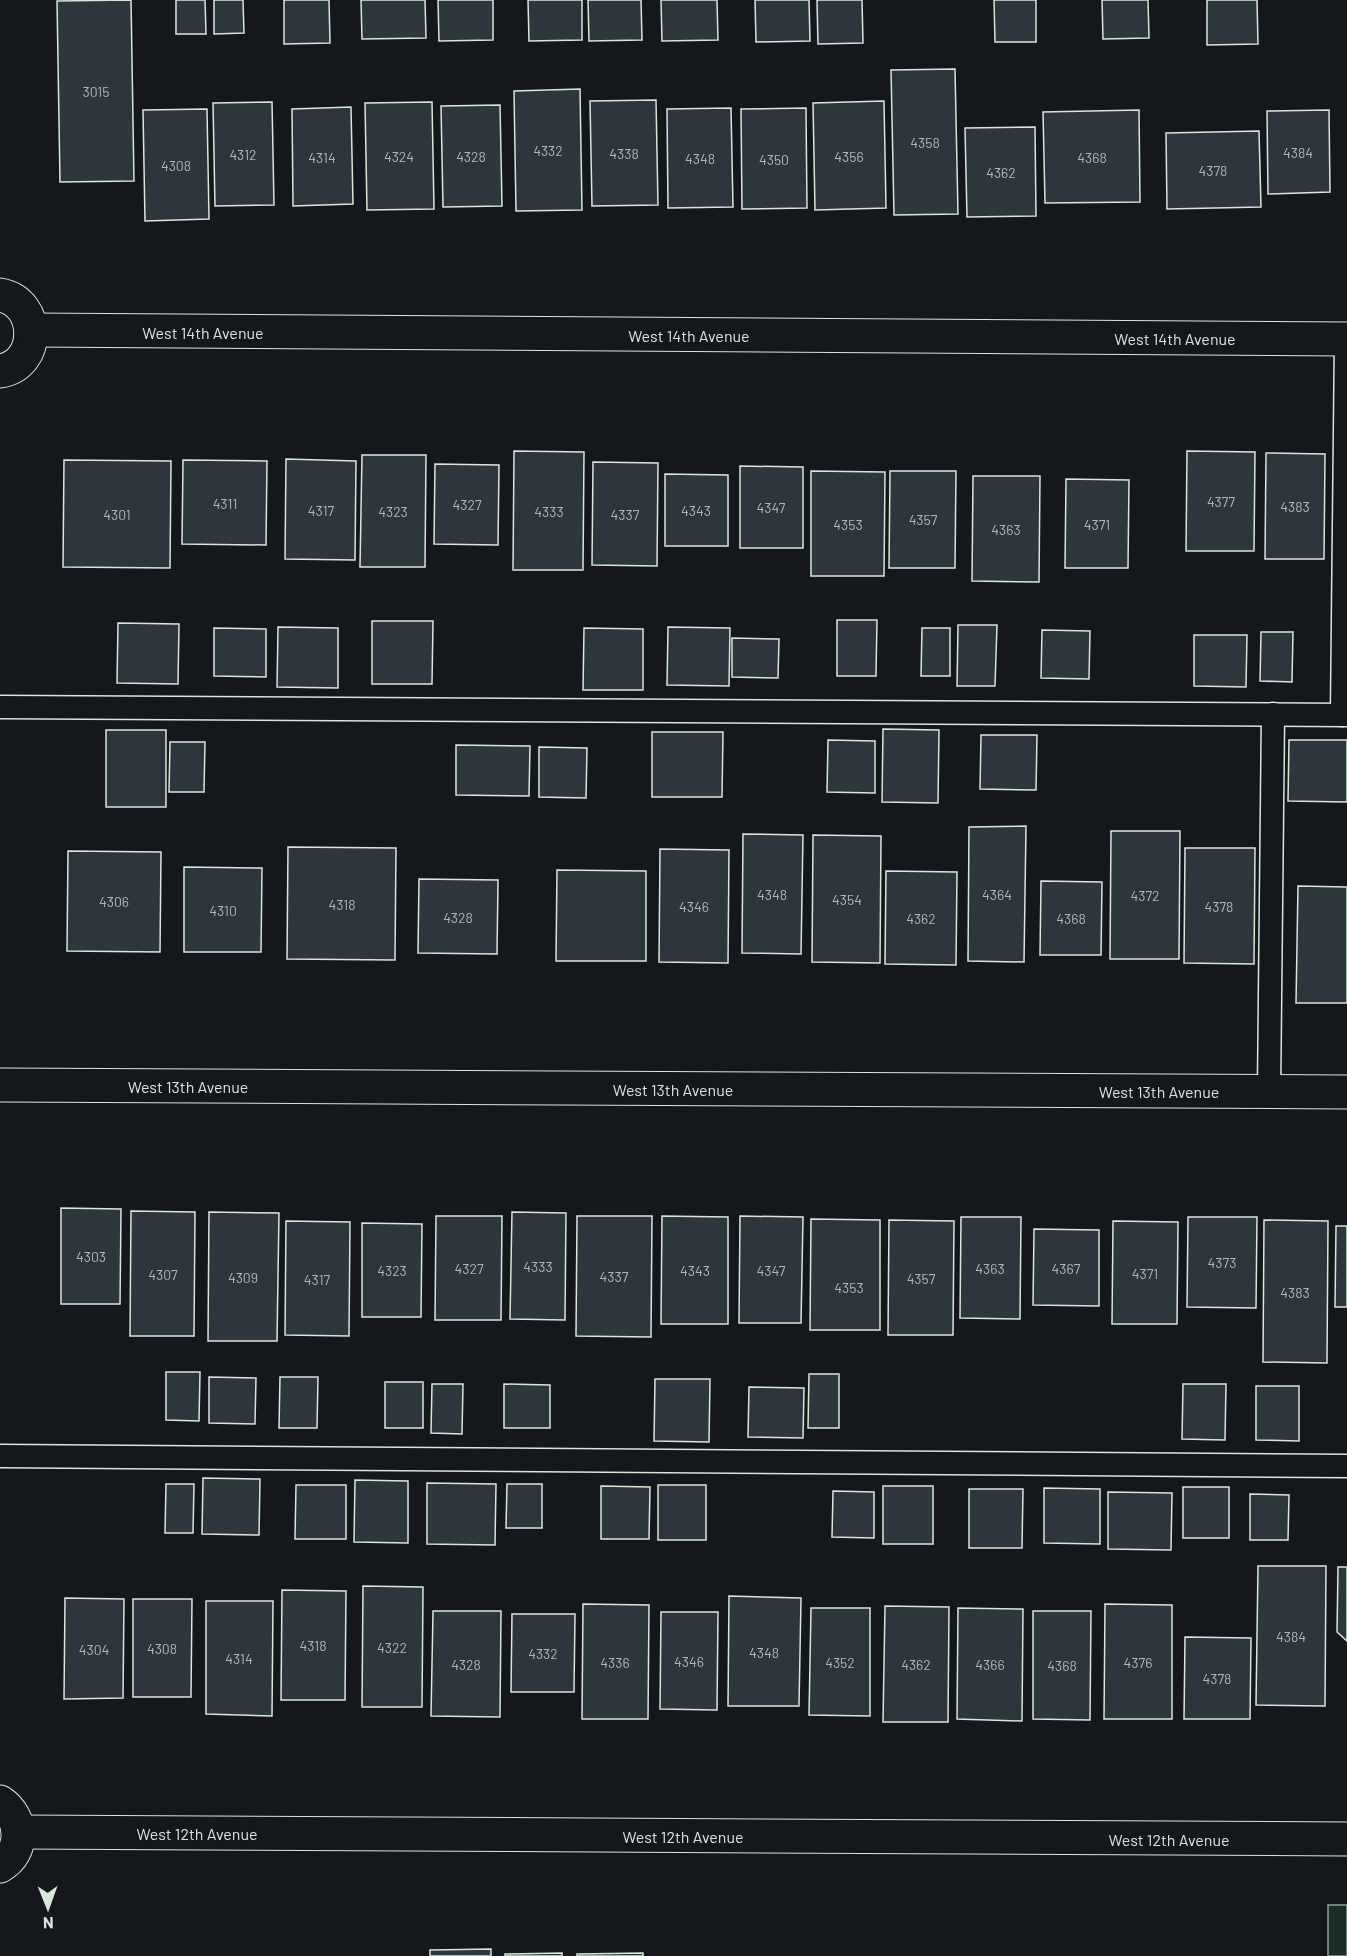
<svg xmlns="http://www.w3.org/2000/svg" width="1347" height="1956" viewBox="0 0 1347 1956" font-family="Barlow,sans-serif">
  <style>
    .green { fill: #1a2d24; stroke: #939e99; stroke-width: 1.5 }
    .building { fill: #2c363c; stroke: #d8e6dc; stroke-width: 1.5 }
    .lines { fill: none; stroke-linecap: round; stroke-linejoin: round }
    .service-casing { stroke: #d8e6dc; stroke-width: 25 }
    .minor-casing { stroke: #d8e6dc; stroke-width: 35 }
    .service { stroke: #14181c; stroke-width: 22 }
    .minor { stroke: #14181c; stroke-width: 33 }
    .labels { text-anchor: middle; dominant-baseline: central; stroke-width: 4.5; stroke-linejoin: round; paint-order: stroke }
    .number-label { font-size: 14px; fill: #adbab4 }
    .street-label { font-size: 16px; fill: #d8e6dc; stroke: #14181c }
  </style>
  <rect width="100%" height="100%" fill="#14181c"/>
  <rect class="green" x="1328" y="1905" width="19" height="51"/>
  <g class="building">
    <path d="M131,0L134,181L60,182L57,1Z"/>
    <path d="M176,0H205L206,34H176Z"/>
    <path d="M214,0H243L244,33L214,34Z"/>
    <path d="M284,0H329L330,43L284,44Z"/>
    <path d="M361,0H425L426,38L362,39Z"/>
    <path d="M438,0H493V40L439,41Z"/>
    <path d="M528,0H582V40L529,41Z"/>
    <path d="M588,0H641L642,40L589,41Z"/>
    <path d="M661,0H717L718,40L662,41Z"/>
    <path d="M755,0H809L810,41L756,42Z"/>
    <path d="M817,0H862L863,43L818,44Z"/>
    <path d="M994,0H1036V42H995Z"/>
    <path d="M1102,0H1148L1149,38L1103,39Z"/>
    <path d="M1207,0H1257L1258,44L1207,45Z"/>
    <path d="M955,69L958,214L894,215L891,70Z"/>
    <path d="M580,89L582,210L516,211L514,91Z"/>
    <path d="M656,100L658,205L592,206L590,101Z"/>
    <path d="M884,101L886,208L815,210L813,103Z"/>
    <path d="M272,102L274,205L215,206L213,103Z"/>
    <path d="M432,102L434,209L367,210L365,103Z"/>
    <path d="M500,105L502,206L443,207L441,106Z"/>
    <path d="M351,107L353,204L293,206L292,109Z"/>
    <path d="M731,108L733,207L668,208L667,109Z"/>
    <path d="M806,108L807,208L742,209L741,109Z"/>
    <path d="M207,109L209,219L145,221L143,110Z"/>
    <path d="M1139,110L1140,202L1045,203L1043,112Z"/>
    <path d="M1329,110L1330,192L1268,194L1267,111Z"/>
    <path d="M1035,127L1036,216L967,217L965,128Z"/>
    <path d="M1259,131L1261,207L1167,209L1166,133Z"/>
    <path d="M514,451L584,452L583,570H513Z"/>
    <path d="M1187,451L1255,452L1254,551H1186Z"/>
    <path d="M1266,453L1325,454L1324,559H1265Z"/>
    <path d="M362,455H426L425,567H360Z"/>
    <path d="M286,459L356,461L355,560L285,559Z"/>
    <path d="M64,460L171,461L170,568L63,567Z"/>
    <path d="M183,460L267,461L266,545L182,544Z"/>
    <path d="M593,462L658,463L657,566L592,565Z"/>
    <path d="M435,464L499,465L498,545L434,544Z"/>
    <path d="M740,466L803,467V548H740Z"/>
    <path d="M811,471L885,472L884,576H811Z"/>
    <path d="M890,471H956L955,568H889Z"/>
    <path d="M665,474L728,475V546H665Z"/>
    <path d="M973,476H1040L1039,582L972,581Z"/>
    <path d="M1066,479L1129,480L1128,568H1065Z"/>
    <path d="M837,620H877L876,676H837Z"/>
    <path d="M372,621H433L432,684H372Z"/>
    <path d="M118,623L179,624L178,684L117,683Z"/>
    <path d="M958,625H997L995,686H957Z"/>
    <path d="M278,627L338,628V688L277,687Z"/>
    <path d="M668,627L730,628L729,686L667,685Z"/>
    <path d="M214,628L266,629V677L214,676Z"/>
    <path d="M584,628L643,629V690H583Z"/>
    <path d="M922,628H950V676H921Z"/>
    <path d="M1042,630L1090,631L1089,679L1041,678Z"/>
    <path d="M1261,632H1293L1292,682L1260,681Z"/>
    <path d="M1194,635H1247L1246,687L1194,686Z"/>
    <path d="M732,638L779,639L778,678L732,677Z"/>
    <path d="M883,729L939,730L938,803L882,802Z"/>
    <rect x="106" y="730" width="60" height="77"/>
    <path d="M652,732H723L722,797H652Z"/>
    <path d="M981,735H1037L1036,790L980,789Z"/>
    <path d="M828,740L875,741V793L827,792Z"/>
    <path d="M1289,740H1347V802L1288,801Z"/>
    <path d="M170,742H205L204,792H169Z"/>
    <path d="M456,745L530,746L529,796L456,795Z"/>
    <path d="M539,747L587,748L586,798L539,797Z"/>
    <path d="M1026,826L1024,962L968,961L969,827Z"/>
    <path d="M1111,831H1180L1179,959H1110Z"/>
    <path d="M743,834L803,835L801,954L742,953Z"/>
    <path d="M813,835L881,836L880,963L812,962Z"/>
    <path d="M288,847L396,848L395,960L287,959Z"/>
    <path d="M1185,848H1255L1254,964L1184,963Z"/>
    <path d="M660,849L729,850L728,963L659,962Z"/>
    <path d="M68,851L161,852L160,952L67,951Z"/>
    <path d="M184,867L262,868L261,952H184Z"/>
    <path d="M557,870L646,871V961H556Z"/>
    <path d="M886,871L957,872L956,965L885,964Z"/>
    <path d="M419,879L498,880L497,954L418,953Z"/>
    <path d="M1041,881L1102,882L1101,955H1040Z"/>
    <path d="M1298,886L1347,887V1003H1296Z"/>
    <path d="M61,1208L121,1209L120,1304H61Z"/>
    <path d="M131,1211L195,1212L194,1336H130Z"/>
    <path d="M209,1212L279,1213L277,1341H208Z"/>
    <path d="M512,1212L566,1213L565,1320L510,1319Z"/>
    <path d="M436,1216H502L501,1320H435Z"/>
    <path d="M577,1216H652L651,1337L576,1336Z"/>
    <path d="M662,1216L728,1217V1324H661Z"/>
    <path d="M740,1216L803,1217L801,1323H739Z"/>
    <path d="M961,1217H1021L1020,1319L960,1318Z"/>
    <path d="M1188,1217H1257L1256,1308L1187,1307Z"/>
    <path d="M811,1219L880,1220V1330H810Z"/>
    <path d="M889,1220L954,1221L953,1335H888Z"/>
    <path d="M1264,1220L1328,1221L1327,1363L1263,1362Z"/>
    <path d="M286,1221L350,1222L349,1336L285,1335Z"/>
    <path d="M1113,1221L1178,1222L1177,1324H1112Z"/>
    <path d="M362,1223L422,1224L421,1317H362Z"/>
    <path d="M1336,1226H1347V1307H1335Z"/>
    <path d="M1034,1229L1099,1230V1306L1033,1305Z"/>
    <path d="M166,1372H200L199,1421L166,1420Z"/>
    <path d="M809,1374H839V1428H808Z"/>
    <path d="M209,1377L256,1378L255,1424L209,1423Z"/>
    <path d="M280,1377H318L317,1428H279Z"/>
    <path d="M655,1379H710L709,1442L654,1441Z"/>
    <rect x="385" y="1382" width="38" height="46"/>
    <path d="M432,1384H463L462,1434L431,1433Z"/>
    <path d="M504,1384L550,1385V1428H504Z"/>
    <path d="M1183,1384H1226L1225,1440L1182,1439Z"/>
    <path d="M1256,1386H1299V1441L1256,1440Z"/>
    <path d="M749,1387L804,1388L803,1438L748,1437Z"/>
    <path d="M203,1478L260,1479L259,1535L202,1534Z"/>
    <path d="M355,1480L408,1481V1543L354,1542Z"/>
    <path d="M427,1483L496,1484L495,1545L427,1544Z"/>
    <path d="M166,1484H194L193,1533H165Z"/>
    <path d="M507,1484H542V1528H506Z"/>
    <path d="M296,1485H346V1539H295Z"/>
    <rect x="658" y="1485" width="48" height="55"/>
    <path d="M601,1486L650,1487L649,1539H601Z"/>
    <rect x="883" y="1486" width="50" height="58"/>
    <rect x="1183" y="1487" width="46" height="51"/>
    <path d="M1044,1488L1100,1489V1544L1044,1543Z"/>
    <path d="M969,1489H1023L1022,1548H969Z"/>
    <path d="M833,1491L874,1492V1538L832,1537Z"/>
    <path d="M1108,1492L1172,1493L1171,1550L1108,1549Z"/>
    <path d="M1250,1494L1289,1495L1288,1540H1250Z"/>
    <path d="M1258,1566H1326L1325,1706L1256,1705Z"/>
    <path d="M1338,1567H1347V1641L1337,1632Z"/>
    <path d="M363,1586L423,1587L422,1707H362Z"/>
    <path d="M282,1590L346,1591L345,1700H281Z"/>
    <path d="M729,1596L801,1598L799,1706H728Z"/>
    <path d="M65,1598L124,1599L123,1698L64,1699Z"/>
    <path d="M133,1599H192L191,1697H133Z"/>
    <path d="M206,1601H273L272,1716L206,1714Z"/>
    <path d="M583,1604L649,1605L648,1719H582Z"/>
    <path d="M1105,1604L1172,1605V1719H1104Z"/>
    <path d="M885,1606L949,1607L948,1722H883Z"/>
    <path d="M811,1608H870V1716L809,1715Z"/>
    <path d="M958,1608L1023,1609L1022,1721L957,1719Z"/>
    <path d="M433,1611H501L500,1717L431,1716Z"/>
    <path d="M1033,1611H1091L1090,1720L1033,1719Z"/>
    <path d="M661,1612H718L717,1710L660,1709Z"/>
    <path d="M512,1614H575L574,1692H511Z"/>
    <path d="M1185,1637L1251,1638L1250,1719H1184Z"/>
    <path d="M491,1949V1956H430V1950Z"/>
    <path d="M562,1953V1956H505V1954Z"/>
    <path d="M643,1953V1956H577V1954Z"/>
  </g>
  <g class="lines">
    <g class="service-casing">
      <g id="service">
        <path d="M0,707L1347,715"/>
        <path d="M1342,715L1346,339"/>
        <path d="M1269,1092L1273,714"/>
        <path d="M0,1456L1347,1466"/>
      </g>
    </g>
    <g class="minor-casing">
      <g id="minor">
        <path d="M0,295C41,302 41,365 0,371"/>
        <path d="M32,330L1347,339"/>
        <path d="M0,1085L1347,1092"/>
        <path d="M0,1802C23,1817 25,1852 0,1866"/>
        <path d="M19,1832L1347,1839"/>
      </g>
    </g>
    <use href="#service" class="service"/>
    <use href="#minor" class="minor"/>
  </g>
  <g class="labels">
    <g class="number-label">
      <text x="96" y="91">3015</text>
      <text x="925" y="142">4358</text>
      <text x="548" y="150">4332</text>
      <text x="1298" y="152">4384</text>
      <text x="624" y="153">4338</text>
      <text x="243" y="154">4312</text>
      <text x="399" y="156">4324</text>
      <text x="471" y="156">4328</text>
      <text x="849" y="156">4356</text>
      <text x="322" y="157">4314</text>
      <text x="1092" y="157">4368</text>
      <text x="700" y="158">4348</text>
      <text x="774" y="159">4350</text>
      <text x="176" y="165">4308</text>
      <text x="1213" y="170">4378</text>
      <text x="1001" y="172">4362</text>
      <text x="1221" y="501">4377</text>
      <text x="225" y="503">4311</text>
      <text x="467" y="504">4327</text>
      <text x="1295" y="506">4383</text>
      <text x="771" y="507">4347</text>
      <text x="321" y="510">4317</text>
      <text x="696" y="510">4343</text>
      <text x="393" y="511">4323</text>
      <text x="549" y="511">4333</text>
      <text x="117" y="514">4301</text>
      <text x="625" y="514">4337</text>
      <text x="923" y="519">4357</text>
      <text x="848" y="524">4353</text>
      <text x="1097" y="524">4371</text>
      <text x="1006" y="529">4363</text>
      <text x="772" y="894">4348</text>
      <text x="997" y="894">4364</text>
      <text x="1145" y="895">4372</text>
      <text x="847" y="899">4354</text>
      <text x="114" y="901">4306</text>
      <text x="342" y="904">4318</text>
      <text x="694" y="906">4346</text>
      <text x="1219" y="906">4378</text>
      <text x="223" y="910">4310</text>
      <text x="458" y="917">4328</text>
      <text x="921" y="918">4362</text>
      <text x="1071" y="918">4368</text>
      <text x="91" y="1256">4303</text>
      <text x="1222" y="1262">4373</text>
      <text x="538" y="1266">4333</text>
      <text x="469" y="1268">4327</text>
      <text x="990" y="1268">4363</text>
      <text x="1066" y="1268">4367</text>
      <text x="392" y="1270">4323</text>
      <text x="695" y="1270">4343</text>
      <text x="771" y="1270">4347</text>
      <text x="1145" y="1273">4371</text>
      <text x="163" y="1274">4307</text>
      <text x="614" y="1276">4337</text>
      <text x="243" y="1277">4309</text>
      <text x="921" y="1278">4357</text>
      <text x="317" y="1279">4317</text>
      <text x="849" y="1287">4353</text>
      <text x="1295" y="1292">4383</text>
      <text x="1291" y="1636">4384</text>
      <text x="313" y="1645">4318</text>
      <text x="392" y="1647">4322</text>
      <text x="162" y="1648">4308</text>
      <text x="94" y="1649">4304</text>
      <text x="764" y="1652">4348</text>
      <text x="543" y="1653">4332</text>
      <text x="239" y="1658">4314</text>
      <text x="689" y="1661">4346</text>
      <text x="615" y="1662">4336</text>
      <text x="840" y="1662">4352</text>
      <text x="1138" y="1662">4376</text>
      <text x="466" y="1664">4328</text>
      <text x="916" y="1664">4362</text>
      <text x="990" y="1664">4366</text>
      <text x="1062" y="1665">4368</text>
      <text x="1217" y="1678">4378</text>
    </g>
    <g class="street-label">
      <text x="203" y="332">West 14th Avenue</text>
      <text x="689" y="335">West 14th Avenue</text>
      <text x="1175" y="338">West 14th Avenue</text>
      <text x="188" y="1086">West 13th Avenue</text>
      <text x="673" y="1089">West 13th Avenue</text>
      <text x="1159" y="1091">West 13th Avenue</text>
      <text x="197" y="1833">West 12th Avenue</text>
      <text x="683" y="1836">West 12th Avenue</text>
      <text x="1169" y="1839">West 12th Avenue</text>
    </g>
  </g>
  <g transform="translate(48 1908) rotate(179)" stroke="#14181c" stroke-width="4.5" paint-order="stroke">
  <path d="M0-4.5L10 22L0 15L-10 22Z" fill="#d8e6dc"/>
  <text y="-9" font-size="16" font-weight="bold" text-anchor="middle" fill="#d8e6dc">N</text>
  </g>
</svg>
